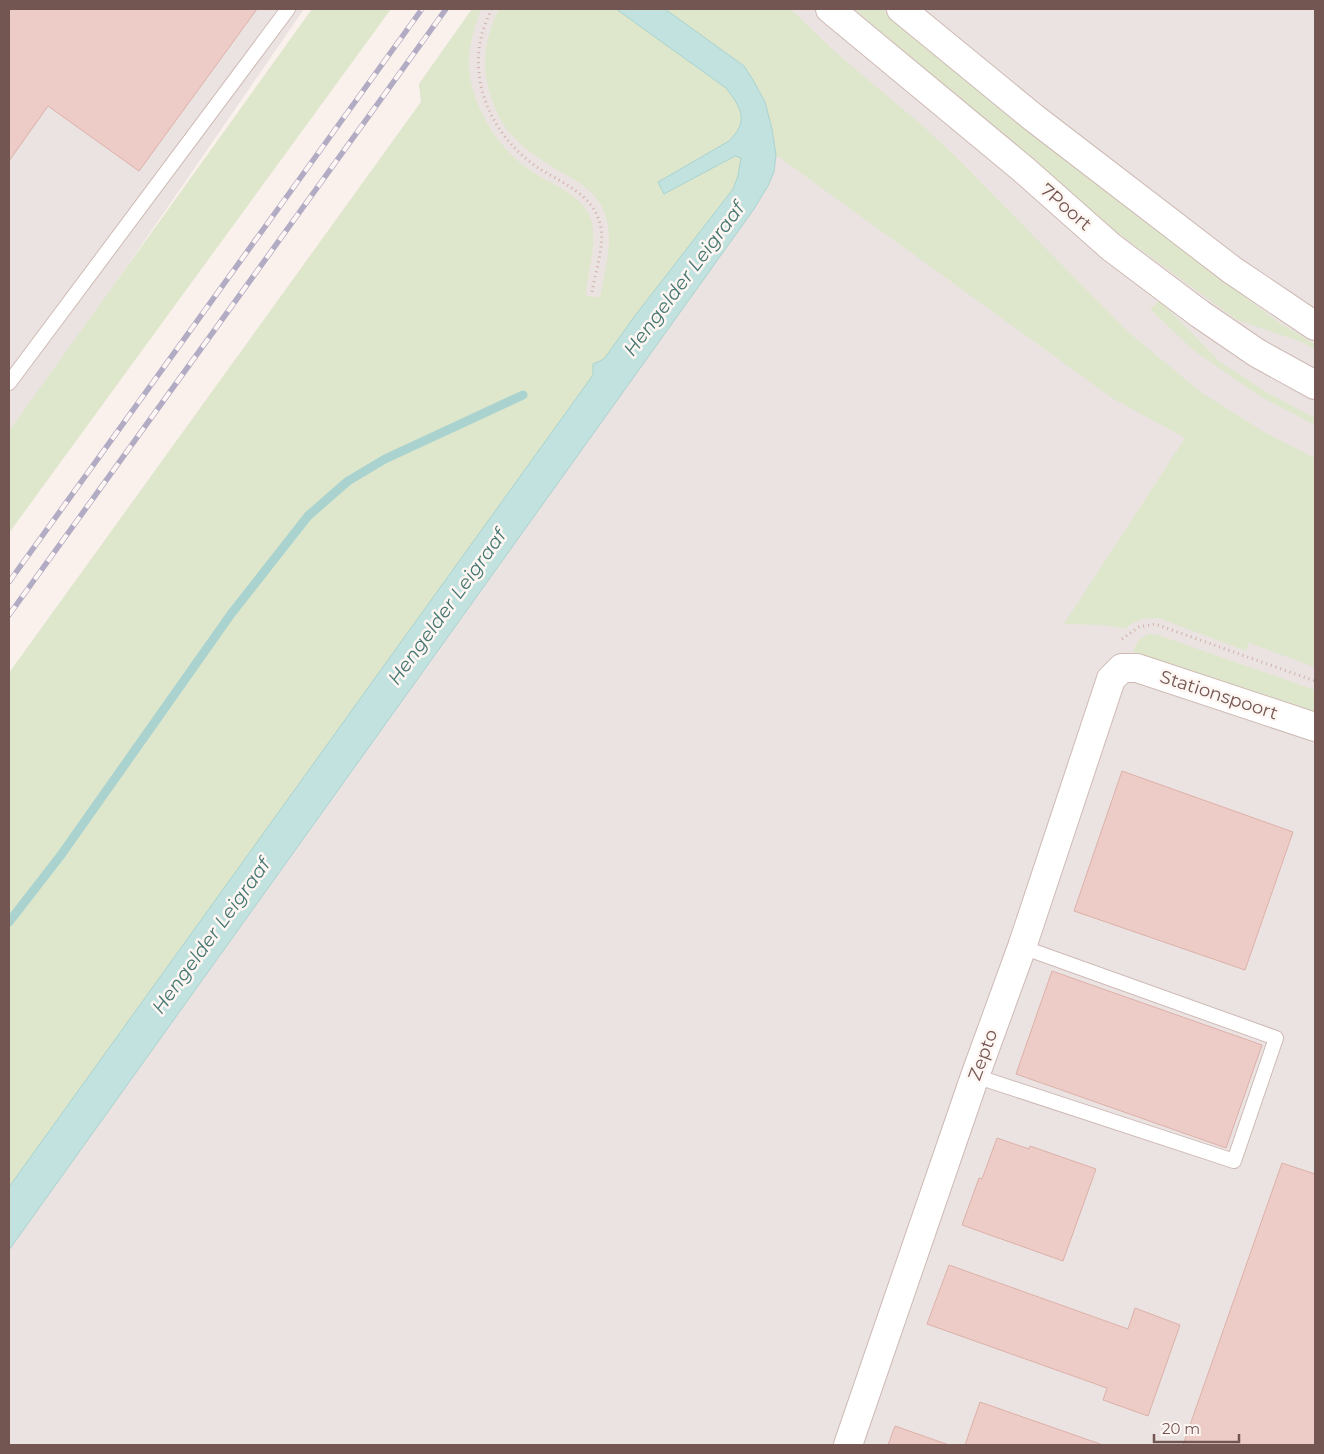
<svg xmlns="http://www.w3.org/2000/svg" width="1324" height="1454" viewBox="0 0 1324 1454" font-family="Montserrat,sans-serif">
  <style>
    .industrial { fill: #ebe3e1 }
    .green { fill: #dee7cc }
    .water { fill: #c2e2df; stroke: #aad3cf }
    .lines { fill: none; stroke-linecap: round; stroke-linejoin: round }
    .stream { stroke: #aad3cf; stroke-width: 9 }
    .building { fill: #edccc7; stroke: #ddb0a9 }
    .service-casing { stroke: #cebab5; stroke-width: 16 }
    .minor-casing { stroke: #cebab5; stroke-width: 30 }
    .tertiary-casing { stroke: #cebab5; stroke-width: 30 }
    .path { stroke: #d2afaa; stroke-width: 3; stroke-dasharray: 1 4; stroke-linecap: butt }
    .service { stroke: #fff; stroke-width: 14 }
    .minor { stroke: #fff; stroke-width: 28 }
    .tertiary { stroke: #fff; stroke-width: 28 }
    .rail-casing { stroke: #b2abc4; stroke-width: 5.5 }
    .rail { stroke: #fdf6f2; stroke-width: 4; stroke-dasharray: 11; stroke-linecap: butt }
    .labels { text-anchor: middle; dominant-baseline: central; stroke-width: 5; stroke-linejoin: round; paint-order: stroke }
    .street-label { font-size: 18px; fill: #735551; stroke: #fdf6f2 }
    .water-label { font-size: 19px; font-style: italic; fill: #467672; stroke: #fdf6f2 }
  </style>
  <rect width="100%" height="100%" fill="#faf1ec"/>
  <g class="industrial">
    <path d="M9,9H304L9,438Z"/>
    <path d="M472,9H1315V1445H9V673L421,102L419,84Z"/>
  </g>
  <g class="green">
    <path d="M312,9H391L9,533V431Z"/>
    <path d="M472,9H481C474,28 468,48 469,68C472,106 498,149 530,170C551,185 585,194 592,223C597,247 587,273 586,296L600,297C605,269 615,238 604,211C592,184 568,178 546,163C534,155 521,146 511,134C497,119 488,92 485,71C483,51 490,26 499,9H616L726,88C742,109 749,121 729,141L658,182L664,194L735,156L741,157L738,176L733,189L634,317L604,359L593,364V375L9,1187V673L421,102L419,84Z"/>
    <path d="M665,9H791L833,50L924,127L955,156L1128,332L1202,393L1266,433L1315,458V667L1249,643L1246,651L1161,619C1147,617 1136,619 1125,629L1104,625L1064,624L1185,438L1112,398L776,155L772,129L765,102L744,66Z"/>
    <path d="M854,9H882L964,78L1104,189L1278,322L1315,344V350L1302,342L1237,320L1115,231Z"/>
    <path d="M1159,301L1169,310L1220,362L1266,392L1315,418V425L1263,398L1222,370L1192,349L1150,309Z"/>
    <path d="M1149,634L1158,635L1315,690V715L1133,652C1136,642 1140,638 1149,634Z"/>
  </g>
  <path class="water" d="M616,9H665L744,66L753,80L765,102L772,129L776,155L774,172L768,186L754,209L9,1250V1187L593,375V364L604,359L634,317L733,189L738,176L741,158L735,156L664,194L658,182L729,141C749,121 742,109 726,88Z"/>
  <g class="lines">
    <path class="stream" d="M9,922L61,855L231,614L308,516L348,481L385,459L523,395"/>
  </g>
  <g class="building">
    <path d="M9,9H257L139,171L48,106L9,161Z"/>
    <path d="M1122,771L1293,832L1245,970L1074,911Z"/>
    <path d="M1052,971L1262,1045L1226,1148L1016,1074Z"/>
    <path d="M997,1138L1029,1149L1030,1146L1096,1169L1063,1261L962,1225L979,1178L982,1179Z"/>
    <path d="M1282,1163L1315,1174V1445H1183Z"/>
    <path d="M949,1265L1128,1329L1135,1308L1180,1325L1148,1416L1103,1400L1107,1388L927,1324Z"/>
    <path d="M980,1402L1103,1445H965Z"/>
    <path d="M895,1426L949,1445H888Z"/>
  </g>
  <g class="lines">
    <g class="service-casing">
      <g id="service">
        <path d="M9,383L288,9"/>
        <path d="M975,1076L1234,1161L1276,1038L1022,947"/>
      </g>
    </g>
    <g class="minor-casing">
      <path id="minor" d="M848,1445L975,1076L1022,947L1111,679L1122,668H1137L1315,727"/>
    </g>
    <g class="tertiary-casing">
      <g id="tertiary">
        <path d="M830,9L1023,169L1111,247L1200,314L1257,353L1315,385"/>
        <path d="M901,9L1034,118L1232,270L1315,326"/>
      </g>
    </g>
    <g class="path">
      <path d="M491,9C488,18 483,28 481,38C470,88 495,138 537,167C561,183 595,194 601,228C604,247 595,274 592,292"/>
      <path d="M1122,639L1139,627L1155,624L1315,681"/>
    </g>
    <use href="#service" class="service"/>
    <use href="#minor" class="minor"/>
    <use href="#tertiary" class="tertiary"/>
    <g class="rail-casing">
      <g id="rail">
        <path d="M9,582L422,9"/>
        <path d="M9,615L446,9"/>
      </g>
    </g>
    <use href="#rail" class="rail"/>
  </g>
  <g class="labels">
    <g class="street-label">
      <text transform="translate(1066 207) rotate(41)">7Poort</text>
      <text transform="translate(1219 695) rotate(18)">Stationspoort</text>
      <text transform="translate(983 1055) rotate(-70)">Zepto</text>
    </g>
    <g class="water-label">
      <text transform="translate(684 279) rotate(-53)">Hengelder Leigraaf</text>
      <text transform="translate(447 607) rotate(-54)">Hengelder Leigraaf</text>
      <text transform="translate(211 936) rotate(-54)">Hengelder Leigraaf</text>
    </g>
  </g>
  <rect width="1324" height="1454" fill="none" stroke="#735551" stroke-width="20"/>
  <path d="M1154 1434v8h85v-8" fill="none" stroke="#735551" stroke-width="2.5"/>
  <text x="1162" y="1434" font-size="15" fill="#735551" stroke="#fdf6f2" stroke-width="4" paint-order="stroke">20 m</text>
</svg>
